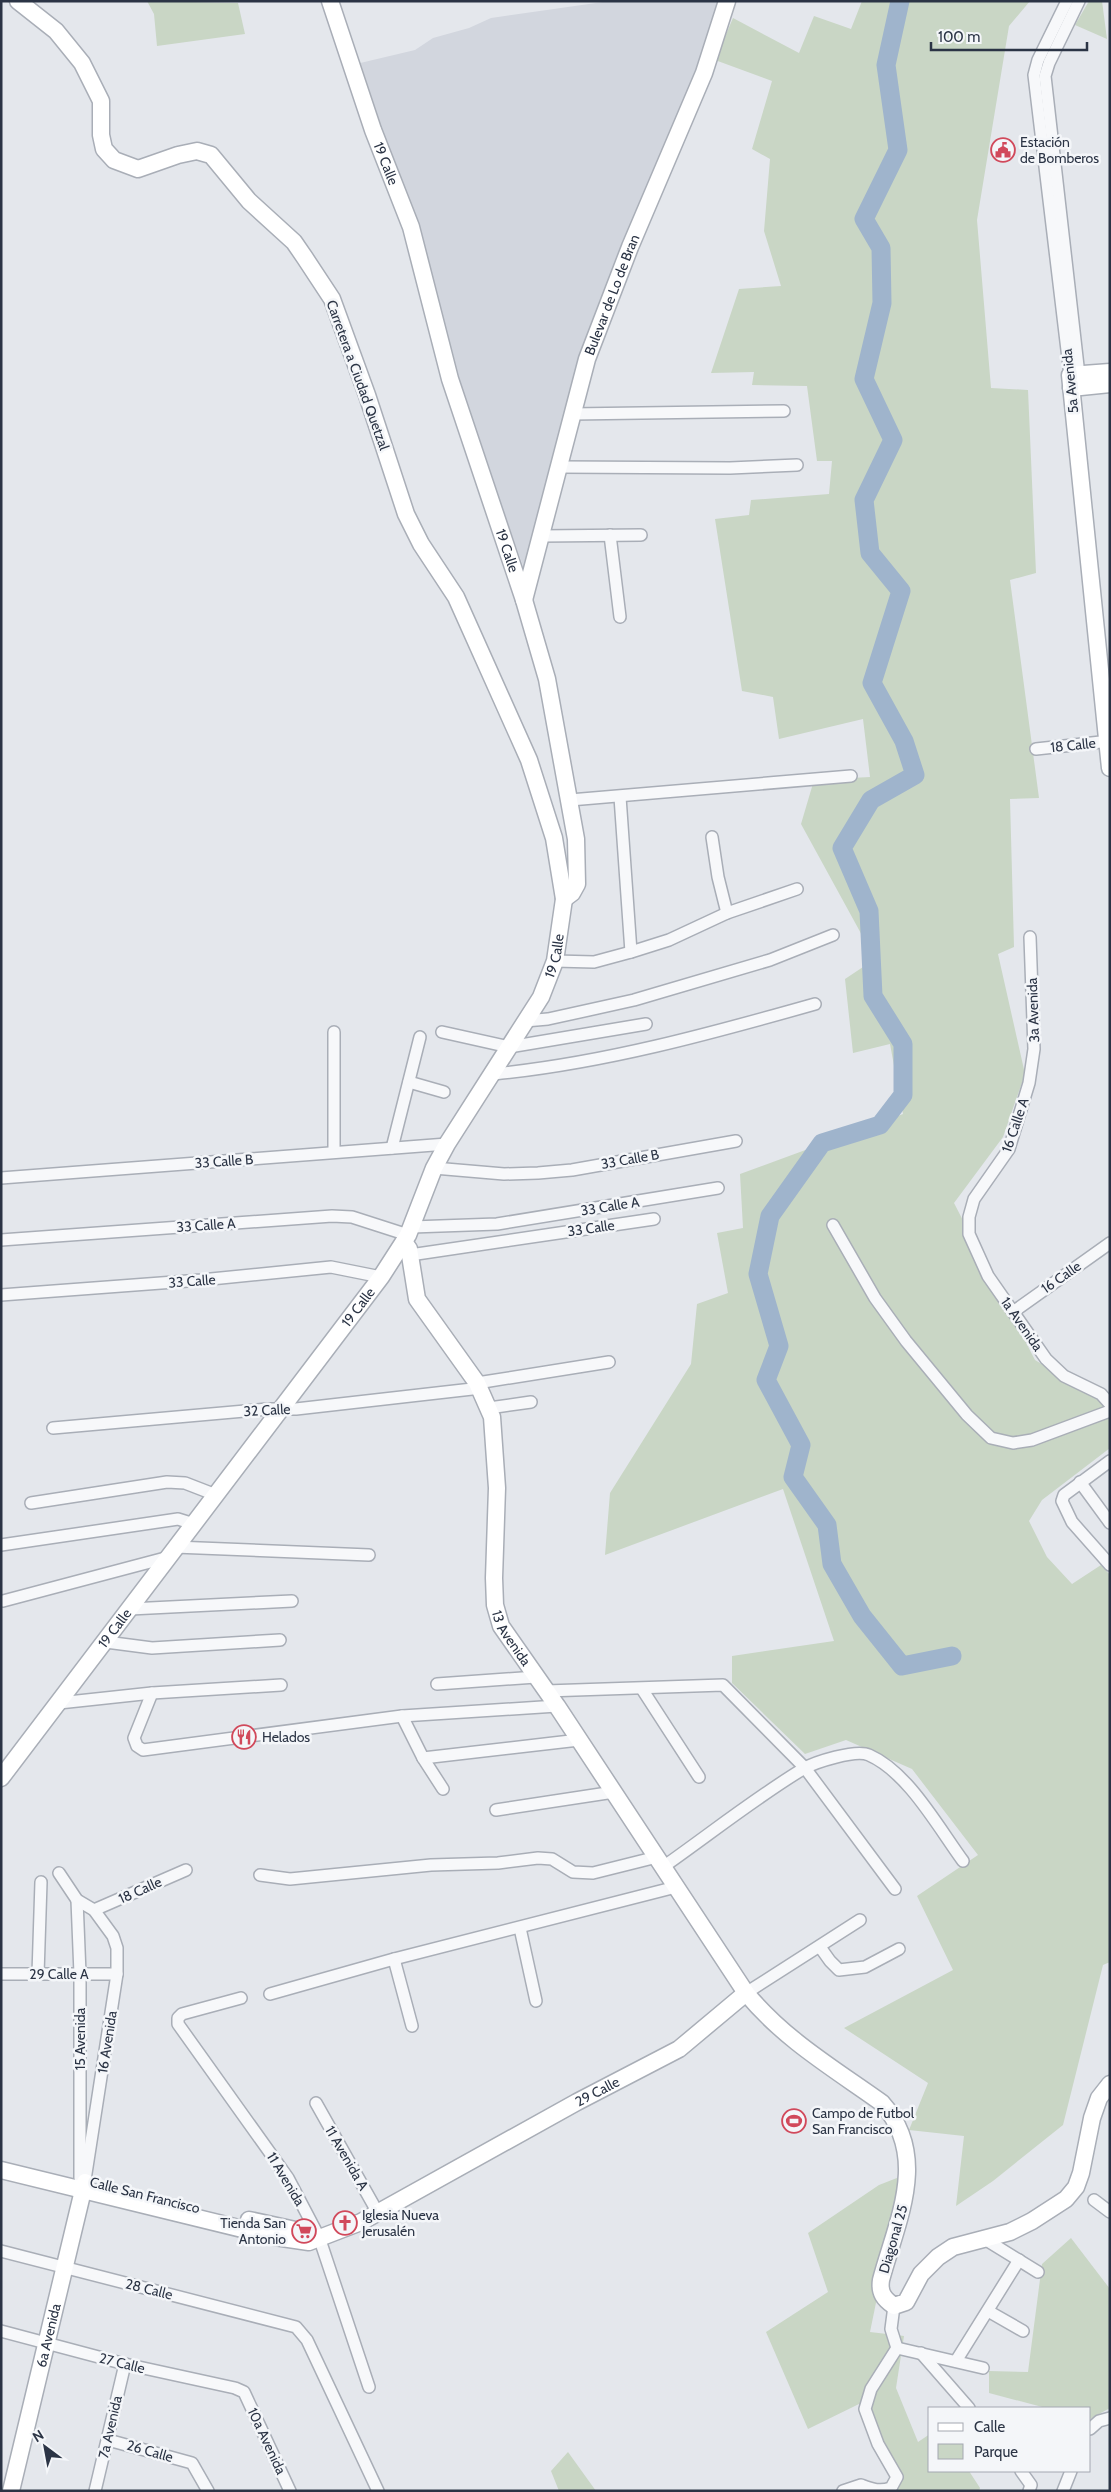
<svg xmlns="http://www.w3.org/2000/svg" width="1111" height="2492" viewBox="0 0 1111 2492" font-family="Cabin,sans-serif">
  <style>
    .built { fill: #d2d6de }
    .green { fill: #c9d6c5 }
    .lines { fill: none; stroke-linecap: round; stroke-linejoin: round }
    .river { stroke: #9fb4cc; stroke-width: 19 }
    .street-casing { stroke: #a9aeb7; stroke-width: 14 }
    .secondary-casing { stroke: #a9aeb7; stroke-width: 19 }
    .street { stroke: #f7f8fa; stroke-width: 11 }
    .secondary { stroke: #fff; stroke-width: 16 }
    .labels { text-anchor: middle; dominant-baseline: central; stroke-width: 5; stroke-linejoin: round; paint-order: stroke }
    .poi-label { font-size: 14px; fill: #2b3445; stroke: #f4f6f9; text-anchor: start }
    .street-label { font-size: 14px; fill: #2b3445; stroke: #f4f6f9 }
  </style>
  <rect width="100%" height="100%" fill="#e4e7ec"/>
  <path class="built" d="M610,1H720L695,78L590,331L570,389L549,485L525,571L493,483L356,64L415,50L433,38L469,28L491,18Z"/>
  <g class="green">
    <path d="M147,1L238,3L245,34L157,46L154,14Z"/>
    <path d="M862,1H1030L1009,26L977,220L991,388L1028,390L1036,573L1010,580L1039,798L1010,799L1014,947L998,954L1025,1074L1003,1137L954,1203L1035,1360L1100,1399L1110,1410V1448L1042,1500L1029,1521L1047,1557L1072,1584L1101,1565L1110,1575V1962L1103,1965L1063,2125L993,2181L956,2206L964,2136L909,2130L928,2083L844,2028L953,1970L917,1896L978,1855L912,1769L846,1740L805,1754L732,1683V1656L834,1641L783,1489L605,1555L610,1493L691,1364L697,1304L728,1293L717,1233L743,1228L740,1174L903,1114L890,1044L853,1053L845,979L875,959L801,824L814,780L870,777L863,719L779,739L773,697L742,691L715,519L749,515L751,500L829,494L832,461H817L807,386L752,385L754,372L711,373L739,289L781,286L764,231L770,159L752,149L772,81L715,60L733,18L799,53L814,16L851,29Z"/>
    <path d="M1089,1H1102L1107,39L1075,25Z"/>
    <path d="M902,2176L870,2332L904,2336L896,2388L918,2442L930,2434V2471H969L980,2488L979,2491H896L859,2404L808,2429L766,2332L828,2292L808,2233L879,2185Z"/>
    <path d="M1071,2238L1110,2289V2408L1090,2419V2408H1046L989,2393V2371L1028,2372L1042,2264Z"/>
    <path d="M568,2452L596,2491H559L551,2471Z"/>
  </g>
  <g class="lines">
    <path class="river" d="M900,1L886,65L898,150L864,219L881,248L882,303L864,379L893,440L864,500L870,553L901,591L872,683L904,741L915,775L871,800L842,848L869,911L873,996L903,1044V1095L880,1125L822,1143L770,1216L758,1274L779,1346L766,1380L801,1445L793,1477L827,1525L832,1564L862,1616L902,1666L952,1656"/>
    <g class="street-casing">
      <g id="street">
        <path d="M1067,1L1038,60L1034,75L1070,375"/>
        <path d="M1079,375L1045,76L1049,63L1079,1"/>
        <path d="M572,414L784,411"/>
        <path d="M560,467L730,468L797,465"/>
        <path d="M610,535L620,617"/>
        <path d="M541,536L641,535"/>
        <path d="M1036,749L1110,741"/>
        <path d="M620,797L631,952"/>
        <path d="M570,800L851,776"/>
        <path d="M712,837L718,877L727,913"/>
        <path d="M1030,937L1034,1049L1029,1083L1009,1149L974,1199L969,1217V1234L988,1276L1046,1359L1064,1376L1101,1394L1110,1404"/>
        <path d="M555,961L594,962L631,952L669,940L727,913L797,889"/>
        <path d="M525,1021L548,1019L634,1000L770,960L833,935"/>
        <path d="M334,1032V1152"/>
        <path d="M442,1032L509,1047L646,1024"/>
        <path d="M494,1074C604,1063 709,1034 815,1004"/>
        <path d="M409,1082L444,1092"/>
        <path d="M392,1148L420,1037"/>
        <path d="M434,1168L504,1174L538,1173L572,1170L736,1141"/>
        <path d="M1,1178L447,1144"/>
        <path d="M833,1225L875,1298L906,1341L967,1415L991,1438L1013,1443L1032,1440L1110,1411"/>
        <path d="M412,1227L497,1224L718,1188"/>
        <path d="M1,1240L332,1216L352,1217L408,1235"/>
        <path d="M410,1255L654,1219"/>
        <path d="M1,1295L201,1280L331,1267L381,1277"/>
        <path d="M1013,1312L1110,1243"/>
        <path d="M477,1383L609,1362"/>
        <path d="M489,1408L531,1402"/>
        <path d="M53,1428L267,1409H296L481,1388"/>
        <path d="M1110,1461L1064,1495L1062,1501L1072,1522L1110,1565"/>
        <path d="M1080,1482L1110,1523"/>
        <path d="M31,1503L167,1482L185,1483L216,1495"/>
        <path d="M1,1545L178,1519L194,1524"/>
        <path d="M175,1547L369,1555"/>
        <path d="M3,1601L169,1557"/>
        <path d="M130,1609L292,1601"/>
        <path d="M106,1642L152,1648L280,1640"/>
        <path d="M437,1684L536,1677"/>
        <path d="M642,1689L699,1777"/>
        <path d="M546,1691L723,1685L805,1768L895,1889"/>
        <path d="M152,1693L134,1738L137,1746L143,1750L402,1716L557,1706"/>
        <path d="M59,1703L152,1693L281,1685"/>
        <path d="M402,1716L423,1758L443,1789"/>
        <path d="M423,1758L579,1740"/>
        <path d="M496,1810L614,1792"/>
        <path d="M663,1867C710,1834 755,1798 803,1769C815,1762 856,1749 869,1755C908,1772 938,1827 963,1861"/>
        <path d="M59,1873L77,1900L94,1910L113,1936L117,1948V1974L85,2180"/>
        <path d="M260,1875L290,1879L431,1865L498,1863L538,1858L552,1859L573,1872L593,1873L657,1857"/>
        <path d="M77,1900L80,1974V2178"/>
        <path d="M94,1910L186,1870"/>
        <path d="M520,1928L536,2001"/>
        <path d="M820,1947L830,1961L839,1970L865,1967L899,1949"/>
        <path d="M394,1959L412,2026"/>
        <path d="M1,1974H117"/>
        <path d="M38,1974L41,1882"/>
        <path d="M746,1993L860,1920"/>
        <path d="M270,1994L394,1959L676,1887"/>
        <path d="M241,1998L182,2014L178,2018V2024L288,2178L319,2237L369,2387"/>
        <path d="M316,2103L378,2213"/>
        <path d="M1094,2200L1110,2212"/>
        <path d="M983,2238L1038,2272"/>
        <path d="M1,2251L296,2327L307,2340L378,2491"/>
        <path d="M988,2311L1023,2331"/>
        <path d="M1,2331L125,2364L235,2388L244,2392L290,2491"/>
        <path d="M897,2348L983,2368"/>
        <path d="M921,2353L969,2408"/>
        <path d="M956,2361L1019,2260"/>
        <path d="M1090,2429L1099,2421L1110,2418"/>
        <path d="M108,2440L192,2463L208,2491"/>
        <path d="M1021,2471L1031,2485L1029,2491"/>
        <path d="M95,2491L125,2364"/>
        <path d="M843,2491L861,2485C872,2489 879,2492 891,2488L897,2477L878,2444L865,2409L871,2389L897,2348L891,2329L894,2306"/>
        <path d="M1063,2491L1071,2471"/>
      </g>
    </g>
    <g class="secondary-casing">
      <g id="secondary">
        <path id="s1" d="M330,1L373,130L411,227L450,379L524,600L547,679L576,839L577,884L572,893L564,899"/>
        <path d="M1110,372L1070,375L1110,768"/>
        <path d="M1071,388L1110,384"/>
        <path id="s2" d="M524,600L587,359L630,247L704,73L727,1"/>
        <path id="s3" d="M404,1242L409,1249L417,1299L477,1383L492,1417L497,1488L494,1578L495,1605L501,1626L557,1706L746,1993C785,2040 833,2068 882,2103C930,2157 897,2220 881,2280C879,2293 884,2299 894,2306L906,2302L921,2274L938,2257L953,2247L1010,2232L1032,2221L1066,2199L1076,2187L1081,2173L1092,2118L1099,2098L1110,2084"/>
        <path id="s4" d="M1,1778L381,1277L408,1235L434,1168L447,1144L541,997L555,961L564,899L554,838L529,760L456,597L421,544L406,514L367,395L332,299L305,258L294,242L249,201L211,155L197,151L178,155L138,169L114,160L104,149L101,135V101L82,63L56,31L18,1"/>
        <path id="s5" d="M1,2170L275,2237L309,2242L361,2222L577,2102L679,2049L746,1993"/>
        <path d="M249,2220L300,2231"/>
        <path id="s6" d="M11,2491L85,2182"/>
      </g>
    </g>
    <use href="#street" class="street"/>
    <use href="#secondary" class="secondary"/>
  </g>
  <defs>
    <g id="civic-ring" transform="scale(1.25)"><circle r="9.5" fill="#f4f6f9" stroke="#d1495b" stroke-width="1.5"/><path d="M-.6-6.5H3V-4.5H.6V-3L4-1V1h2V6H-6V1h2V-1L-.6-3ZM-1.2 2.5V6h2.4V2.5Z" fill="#d1495b"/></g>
    <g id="restaurant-ring" transform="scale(1.25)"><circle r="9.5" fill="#f4f6f9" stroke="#d1495b" stroke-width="1.5"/><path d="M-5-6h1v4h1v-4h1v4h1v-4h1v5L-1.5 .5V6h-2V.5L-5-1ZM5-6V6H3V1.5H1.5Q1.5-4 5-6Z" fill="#d1495b"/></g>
    <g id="stadium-ring" transform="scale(1.25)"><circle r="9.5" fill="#f4f6f9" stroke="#d1495b" stroke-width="1.5"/><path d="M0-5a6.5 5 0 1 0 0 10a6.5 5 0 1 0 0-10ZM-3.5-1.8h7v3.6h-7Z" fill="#d1495b"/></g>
    <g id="church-ring" transform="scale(1.25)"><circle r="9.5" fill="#f4f6f9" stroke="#d1495b" stroke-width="1.5"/><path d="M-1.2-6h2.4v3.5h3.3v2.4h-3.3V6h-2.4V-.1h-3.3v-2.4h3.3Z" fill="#d1495b"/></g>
    <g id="supermarket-ring" transform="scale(1.25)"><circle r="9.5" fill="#f4f6f9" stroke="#d1495b" stroke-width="1.5"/><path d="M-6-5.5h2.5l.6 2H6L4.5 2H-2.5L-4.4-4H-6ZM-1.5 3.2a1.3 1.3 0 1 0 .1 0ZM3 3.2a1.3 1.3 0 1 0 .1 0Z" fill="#d1495b"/></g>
  </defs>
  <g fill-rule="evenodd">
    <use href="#civic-ring" x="1003" y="150"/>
    <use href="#restaurant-ring" x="244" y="1737"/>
    <use href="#stadium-ring" x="794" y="2121"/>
    <use href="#church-ring" x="345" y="2223"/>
    <use href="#supermarket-ring" x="304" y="2231"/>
  </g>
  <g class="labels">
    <g class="poi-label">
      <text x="1020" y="142">Estación<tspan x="1020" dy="16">de Bomberos</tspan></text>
      <text x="262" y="1737">Helados</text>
      <text x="812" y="2113">Campo de Futbol<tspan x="812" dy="16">San Francisco</tspan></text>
      <text x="362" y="2215">Iglesia Nueva<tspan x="362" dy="16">Jerusalén</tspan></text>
      <text x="286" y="2223" text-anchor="end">Tienda San<tspan x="286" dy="16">Antonio</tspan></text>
    </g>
    <g class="street-label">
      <text stroke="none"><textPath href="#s1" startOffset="172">19 Calle</textPath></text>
      <text stroke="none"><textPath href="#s2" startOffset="318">Bulevar de Lo de Bran</textPath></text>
      <text transform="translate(358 375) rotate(70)">Carretera a Ciudad Quetzal</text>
      <text transform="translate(1070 381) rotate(-96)">5a Avenida</text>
      <text stroke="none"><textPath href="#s1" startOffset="578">19 Calle</textPath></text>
      <text transform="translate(1073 745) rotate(-6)">18 Calle</text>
      <text stroke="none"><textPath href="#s4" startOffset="996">19 Calle</textPath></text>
      <text transform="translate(1033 1010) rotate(-92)">3a Avenida</text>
      <text transform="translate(1015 1125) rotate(-71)">16 Calle A</text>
      <text transform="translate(630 1159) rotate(-10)">33 Calle B</text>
      <text transform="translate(224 1161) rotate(-4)">33 Calle B</text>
      <text transform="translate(610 1206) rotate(-9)">33 Calle A</text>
      <text transform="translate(206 1225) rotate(-4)">33 Calle A</text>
      <text transform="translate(591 1228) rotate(-8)">33 Calle</text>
      <text transform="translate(1061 1277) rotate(-35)">16 Calle</text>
      <text transform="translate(192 1281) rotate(-4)">33 Calle</text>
      <text stroke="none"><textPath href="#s4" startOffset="591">19 Calle</textPath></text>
      <text transform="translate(1022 1324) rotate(55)">1a Avenida</text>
      <text transform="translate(267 1410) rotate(-3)">32 Calle</text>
      <text stroke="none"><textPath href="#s4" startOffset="188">19 Calle</textPath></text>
      <text stroke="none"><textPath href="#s3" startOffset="425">13 Avenida</textPath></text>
      <text transform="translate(140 1890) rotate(-24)">18 Calle</text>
      <text x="59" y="1974">29 Calle A</text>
      <text transform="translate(80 2039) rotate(-90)">15 Avenida</text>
      <text transform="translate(107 2042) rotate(-81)">16 Avenida</text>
      <text stroke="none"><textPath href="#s5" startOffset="642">29 Calle</textPath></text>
      <text transform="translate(347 2158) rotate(60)">11 Avenida A</text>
      <text transform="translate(286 2179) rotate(59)">11 Avenida</text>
      <text transform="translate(145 2195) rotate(14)">Calle San Francisco</text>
      <text transform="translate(893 2239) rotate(-74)">Diagonal 25</text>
      <text transform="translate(149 2289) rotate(14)">28 Calle</text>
      <text stroke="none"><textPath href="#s6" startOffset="160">6a Avenida</textPath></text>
      <text transform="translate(122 2363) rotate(14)">27 Calle</text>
      <text transform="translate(110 2427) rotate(-77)">7a Avenida</text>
      <text transform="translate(267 2441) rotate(65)">10a Avenida</text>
      <text transform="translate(150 2451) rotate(16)">26 Calle</text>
    </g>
  </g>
  <rect width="1111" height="2492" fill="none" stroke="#2b3445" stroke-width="5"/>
  <rect x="928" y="2407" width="162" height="65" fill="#f4f6f9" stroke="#a4a8b1"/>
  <rect x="938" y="2423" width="25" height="8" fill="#ffffff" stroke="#a4a8b1"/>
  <text x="974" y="2432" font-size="15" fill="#2b3445">Calle</text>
  <rect x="938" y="2444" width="25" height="15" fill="#c9d6c5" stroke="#a4a8b1"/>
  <text x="974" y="2457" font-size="15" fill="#2b3445">Parque</text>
  <g transform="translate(45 2447) rotate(328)" stroke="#f4f6f9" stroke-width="4" paint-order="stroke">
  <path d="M0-4L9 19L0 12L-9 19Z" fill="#2b3445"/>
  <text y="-8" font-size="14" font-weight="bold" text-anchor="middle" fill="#2b3445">N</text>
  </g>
  <path d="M931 42v8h156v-8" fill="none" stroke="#2b3445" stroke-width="2.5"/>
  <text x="938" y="42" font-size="15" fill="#2b3445" stroke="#f4f6f9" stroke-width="4" paint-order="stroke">100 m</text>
</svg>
